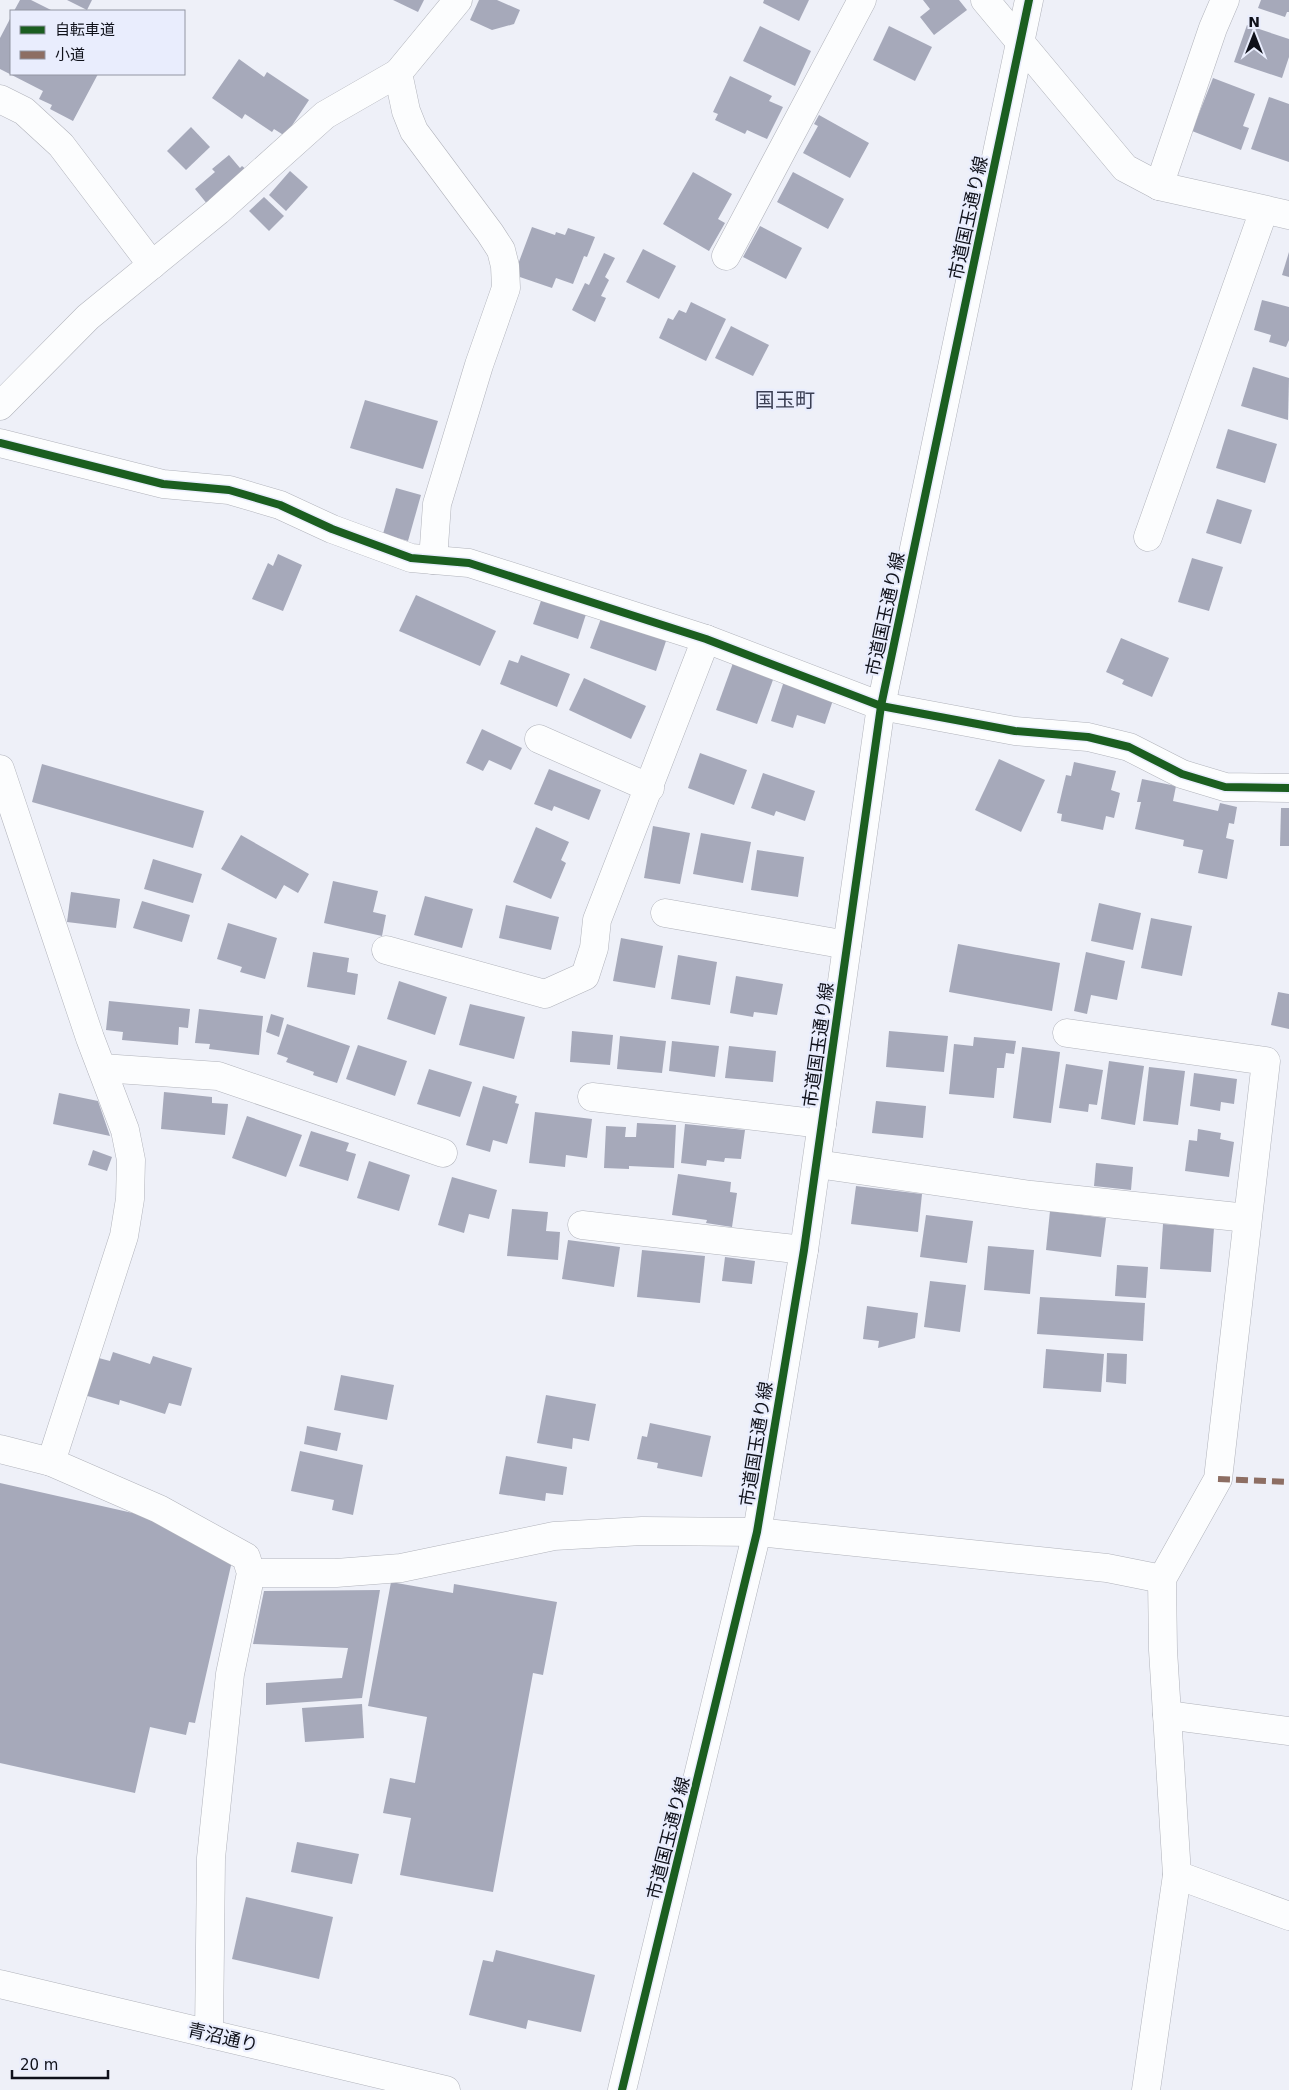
<svg xmlns="http://www.w3.org/2000/svg" width="1289" height="2090" viewBox="0 0 1289 2090" font-family="'DejaVu Sans','Noto Sans JP',sans-serif">
  <style>
    .building { fill: #a6a9ba }
    .lines { fill: none; stroke-linecap: round; stroke-linejoin: round }
    .minor-casing { stroke: #b1b3bb; stroke-width: 29 }
    .minor { stroke: #fcfdfe; stroke-width: 28 }
    .quiet { stroke: #8d6e63; stroke-width: 6; stroke-dasharray: 12 6; stroke-linecap: butt }
    .cycleway-casing { stroke: #e9edfd; stroke-width: 11 }
    .cycleway { stroke: #1b5e20; stroke-width: 8 }
    .labels { text-anchor: middle; dominant-baseline: central; stroke-width: 4.5; stroke-linejoin: round; paint-order: stroke }
    .street-label { font-size: 18px; fill: #0f111a; stroke: #e9edfd }
    .quarter-label { font-size: 20px; fill: #3a3e53; stroke: #e9edfd }
  </style>
  <rect width="100%" height="100%" fill="#eef0f8"/>
  <g class="building">
    <path d="M20,0H31L53,11H14Z"/>
    <path d="M67,0H92L87,10Z"/>
    <path d="M393,0H424L418,12Z"/>
    <path d="M479,0H497L520,10L514,24L492,30L470,20Z"/>
    <path d="M764,0H809L799,21L763,3Z"/>
    <path d="M923,0H959L967,10L934,35L920,17L930,9Z"/>
    <path d="M1261,0H1289V12H1287L1285,17L1258,8Z"/>
    <path d="M11,17V74H98L73,121L50,109L52,105L39,99L43,91L0,69V38Z"/>
    <path d="M1247,25L1289,39V57L1282,78L1234,62Z"/>
    <path d="M760,26L811,51L795,86L743,61Z"/>
    <path d="M889,26L932,47L915,81L873,60Z"/>
    <path d="M239,59L264,77L267,72L309,100L285,136L274,129L272,132L245,114L242,119L212,98Z"/>
    <path d="M730,76L772,96L769,101L783,107L767,139L747,130L745,134L715,120L718,114L713,112Z"/>
    <path d="M1213,78L1255,94L1243,126L1249,128L1241,150L1192,131Z"/>
    <path d="M1269,97L1289,104V162L1251,149Z"/>
    <path d="M819,115L869,143L850,178L803,153L818,126L814,124Z"/>
    <path d="M191,127L210,147L186,170L167,151Z"/>
    <path d="M229,155L240,168L242,166L248,171L208,205L195,189L215,172L212,169Z"/>
    <path d="M290,171L308,187L286,211L269,195Z"/>
    <path d="M693,172L732,194L718,219L725,223L709,251L663,224Z"/>
    <path d="M793,172L844,199L828,229L777,202Z"/>
    <path d="M264,197L284,216L269,231L249,211Z"/>
    <path d="M760,226L802,248L786,279L743,257Z"/>
    <path d="M532,227L555,235L556,232L565,235L568,228L595,237L587,257L584,256L573,284L556,278L552,288L514,275Z"/>
    <path d="M643,249L676,266L659,299L626,282Z"/>
    <path d="M1289,252V277L1282,275Z"/>
    <path d="M604,253L615,258L605,277L609,280L601,296L606,298L595,322L572,310L585,283L589,285Z"/>
    <path d="M1262,300L1289,307V340L1286,347L1269,342L1271,335L1254,330Z"/>
    <path d="M691,302L726,319L706,361L659,338L668,318L673,320L679,310L686,313Z"/>
    <path d="M731,326L769,345L753,376L715,358Z"/>
    <path d="M1253,367L1289,378L1288,420L1241,406Z"/>
    <path d="M365,400L438,421L423,469L350,448Z"/>
    <path d="M1228,429L1277,444L1265,483L1216,468Z"/>
    <path d="M396,488L421,495L408,541L383,534Z"/>
    <path d="M1217,499L1252,510L1241,544L1206,533Z"/>
    <path d="M278,554L302,565L283,611L252,599L268,563L273,566Z"/>
    <path d="M1192,558L1223,567L1209,611L1178,602Z"/>
    <path d="M544,592L588,608L578,639L533,624Z"/>
    <path d="M416,595L496,631L480,666L399,631Z"/>
    <path d="M603,613L668,635L656,671L590,648Z"/>
    <path d="M1121,638L1169,658L1152,697L1122,684L1124,680L1106,672Z"/>
    <path d="M521,655L570,674L557,707L500,684L509,660L518,663Z"/>
    <path d="M733,663L774,677L757,724L716,710Z"/>
    <path d="M584,678L646,706L631,739L569,710Z"/>
    <path d="M784,681L834,697L825,724L797,715L793,728L771,721Z"/>
    <path d="M482,729L522,748L511,770L489,760L483,771L466,763Z"/>
    <path d="M700,753L747,770L734,805L688,788Z"/>
    <path d="M999,759L1045,780L1021,832L975,810Z"/>
    <path d="M1074,762L1116,771L1111,790L1120,793L1114,818L1106,816L1103,830L1061,821L1062,814L1057,813L1066,775L1071,776Z"/>
    <path d="M42,764L204,811L193,848L32,802Z"/>
    <path d="M549,769L601,790L589,820L554,806L552,811L534,804Z"/>
    <path d="M763,773L815,791L805,821L776,811L774,816L751,808Z"/>
    <path d="M1142,779L1176,786L1173,801L1218,811L1220,803L1237,807L1234,824L1229,823L1226,838L1234,840L1227,879L1198,873L1203,850L1183,846L1184,840L1135,829L1141,802H1137Z"/>
    <path d="M1281,808H1289V846H1280Z"/>
    <path d="M653,826L690,833L680,884L644,878Z"/>
    <path d="M536,827L569,842L561,860L566,863L551,899L513,882Z"/>
    <path d="M701,833L751,842L743,883L693,874Z"/>
    <path d="M241,835L309,874L298,893L284,885L276,899L221,869Z"/>
    <path d="M757,850L804,857L798,897L751,890Z"/>
    <path d="M153,859L202,874L193,903L144,889Z"/>
    <path d="M333,881L378,891L373,912L386,915L382,936L324,923Z"/>
    <path d="M71,892L120,899L116,928L67,922Z"/>
    <path d="M425,896L473,909L462,948L414,935Z"/>
    <path d="M142,901L190,915L182,942L133,928Z"/>
    <path d="M1099,903L1141,913L1133,950L1091,941Z"/>
    <path d="M506,905L559,917L551,950L499,938Z"/>
    <path d="M1151,918L1192,926L1182,976L1141,968Z"/>
    <path d="M228,923L277,938L265,979L240,972L242,967L217,959Z"/>
    <path d="M621,938L663,946L655,988L613,981Z"/>
    <path d="M958,944L1060,963L1052,1011L949,992Z"/>
    <path d="M313,952L349,958L347,972L358,974L355,995L307,987Z"/>
    <path d="M1086,952L1125,961L1117,1000L1091,995L1087,1014L1074,1011Z"/>
    <path d="M678,955L717,962L710,1005L671,999Z"/>
    <path d="M736,976L783,984L777,1015L754,1012L753,1017L730,1013Z"/>
    <path d="M399,981L447,997L435,1035L387,1019Z"/>
    <path d="M1278,992L1289,994V1029L1271,1025Z"/>
    <path d="M109,1001L190,1009L188,1028L179,1027L178,1045L122,1040L123,1032L106,1030Z"/>
    <path d="M470,1004L525,1017L514,1059L459,1045Z"/>
    <path d="M199,1009L263,1016L259,1055L209,1049L210,1044L195,1043Z"/>
    <path d="M271,1014L284,1018L279,1037L266,1032Z"/>
    <path d="M287,1024L350,1046L337,1083L313,1075L314,1072L286,1062L288,1058L277,1054Z"/>
    <path d="M572,1031L613,1035L610,1065L570,1062Z"/>
    <path d="M889,1031L948,1036L944,1072L886,1067Z"/>
    <path d="M620,1036L666,1041L662,1073L617,1069Z"/>
    <path d="M974,1037L1016,1041L1014,1054L1006,1053L1004,1068H997L994,1098L949,1094L954,1044L973,1046Z"/>
    <path d="M672,1041L719,1046L715,1077L669,1071Z"/>
    <path d="M358,1045L407,1061L395,1096L346,1079Z"/>
    <path d="M729,1046L776,1051L773,1082L725,1078Z"/>
    <path d="M1022,1047L1060,1052L1051,1123L1013,1118Z"/>
    <path d="M1109,1061L1144,1066L1135,1125L1101,1119Z"/>
    <path d="M1066,1064L1103,1070L1097,1105L1089,1104L1088,1112L1059,1108Z"/>
    <path d="M1149,1067L1185,1071L1178,1125L1143,1121Z"/>
    <path d="M429,1069L472,1082L460,1117L417,1104Z"/>
    <path d="M1194,1073L1237,1079L1234,1104L1221,1102L1220,1111L1190,1106Z"/>
    <path d="M483,1086L517,1096L515,1103L519,1104L507,1144L493,1140L490,1152L466,1145Z"/>
    <path d="M164,1092L212,1097V1103L228,1104L225,1135L161,1129Z"/>
    <path d="M59,1093L98,1101L110,1136L53,1124Z"/>
    <path d="M876,1101L926,1106L923,1138L872,1133Z"/>
    <path d="M535,1112L592,1119L587,1158L566,1155L565,1167L529,1163Z"/>
    <path d="M247,1116L302,1135L286,1177L232,1158Z"/>
    <path d="M637,1123L676,1125L674,1168L629,1166V1169L604,1168L606,1126L626,1127L625,1137H636Z"/>
    <path d="M685,1124L745,1130L741,1159L725,1158L724,1162L707,1160L706,1166L681,1163Z"/>
    <path d="M1198,1129L1221,1133L1220,1139L1234,1142L1229,1177L1185,1171L1189,1140L1197,1141Z"/>
    <path d="M311,1131L349,1143L346,1151L356,1154L348,1181L299,1166Z"/>
    <path d="M93,1150L112,1157L107,1171L88,1165Z"/>
    <path d="M369,1161L410,1175L399,1211L357,1198Z"/>
    <path d="M1096,1163L1133,1167L1131,1190L1094,1186Z"/>
    <path d="M678,1174L731,1182L730,1192L737,1193L732,1227L706,1223L707,1220L672,1215Z"/>
    <path d="M452,1177L497,1190L489,1219L469,1214L464,1233L438,1225Z"/>
    <path d="M856,1186L922,1194L918,1232L851,1224Z"/>
    <path d="M512,1209L548,1212L546,1231L560,1232L558,1260L507,1256Z"/>
    <path d="M1050,1211L1106,1218L1101,1257L1046,1250Z"/>
    <path d="M926,1215L973,1221L967,1263L920,1257Z"/>
    <path d="M1163,1224L1214,1228L1211,1272L1160,1269Z"/>
    <path d="M568,1240L620,1247L614,1287L562,1279Z"/>
    <path d="M988,1246L1034,1250L1030,1294L984,1290Z"/>
    <path d="M642,1250L705,1256L700,1303L637,1297Z"/>
    <path d="M725,1257L755,1261L752,1284L722,1281Z"/>
    <path d="M1117,1265L1148,1267L1146,1298L1115,1296Z"/>
    <path d="M930,1281L966,1285L960,1332L924,1327Z"/>
    <path d="M1040,1297L1145,1303L1143,1341L1037,1334Z"/>
    <path d="M867,1306L918,1313L915,1338L878,1348L879,1341L863,1339Z"/>
    <path d="M1046,1349L1104,1354L1101,1392L1043,1388Z"/>
    <path d="M113,1352L150,1364L153,1356L192,1368L181,1406L169,1403L165,1414L120,1400L119,1405L84,1395L95,1357L110,1361Z"/>
    <path d="M1107,1353L1127,1354L1126,1384L1106,1382Z"/>
    <path d="M341,1375L394,1385L387,1420L334,1410Z"/>
    <path d="M546,1395L596,1404L589,1441L573,1438L572,1449L537,1443Z"/>
    <path d="M650,1423L711,1436L702,1477L657,1468L658,1463L637,1459L642,1436L647,1437Z"/>
    <path d="M307,1426L341,1433L337,1451L304,1444Z"/>
    <path d="M300,1451L363,1465L353,1515L332,1510L334,1500L291,1491Z"/>
    <path d="M506,1456L567,1467L563,1495L546,1493L545,1501L499,1494Z"/>
    <path d="M0,1483L146,1516L232,1561L195,1723L189,1722L186,1735L150,1727L135,1793L0,1763Z"/>
    <path d="M391,1582L453,1593L454,1584L557,1602L543,1675L533,1673L493,1892L400,1875L411,1818L383,1813L390,1778L415,1783L427,1717L368,1706Z"/>
    <path d="M380,1590L362,1698L266,1705V1683L342,1678L348,1648L253,1644L264,1591Z"/>
    <path d="M362,1704L364,1738L305,1742L302,1708Z"/>
    <path d="M297,1842L359,1854L352,1884L291,1872Z"/>
    <path d="M246,1897L333,1917L319,1979L232,1959Z"/>
    <path d="M496,1950L595,1975L581,2032L528,2020L526,2029L469,2015L483,1960L493,1962Z"/>
  </g>
  <g class="lines">
    <g class="minor-casing">
      <g id="minor">
        <path d="M985,0L1125,168L1159,186L1289,215"/>
        <path d="M398,73L406,111L414,131L490,233L501,250L505,266L506,288L479,365L437,504L433,560"/>
        <path d="M0,99L24,111L61,145L152,265"/>
        <path d="M1159,186L1213,28L1225,0"/>
        <path d="M726,256L862,0"/>
        <path d="M0,406L88,317L218,211L325,115L398,73L458,0"/>
        <path d="M0,443L163,484L229,490L280,505L332,529L411,558L469,563L706,639L881,706L1015,731L1088,737L1129,747L1182,774L1225,787L1289,788"/>
        <path d="M1148,537L1264,210"/>
        <path d="M539,739L650,788"/>
        <path d="M0,769L90,1038L125,1130L131,1160L130,1199L124,1236L51,1462"/>
        <path d="M665,913L847,945"/>
        <path d="M386,950L545,994L585,976L594,948L597,920L706,639"/>
        <path d="M1067,1033L1266,1061L1218,1479L1162,1579L1163,1650L1177,1875L1146,2090"/>
        <path d="M102,1068L218,1076L443,1153"/>
        <path d="M592,1097L822,1124"/>
        <path d="M817,1164L1031,1195L1247,1218"/>
        <path d="M582,1225L804,1250"/>
        <path d="M0,1449L51,1462L159,1509L246,1557L251,1573L230,1674L211,1858L209,2034"/>
        <path d="M251,1573H336L401,1568L554,1536L642,1531L757,1532L1107,1568L1162,1579"/>
        <path d="M1167,1715L1289,1731"/>
        <path d="M1177,1875L1289,1916"/>
        <path d="M0,1984L446,2090"/>
        <path d="M622,2090L757,1532L804,1250L881,706L1029,0"/>
      </g>
    </g>
    <use href="#minor" class="minor"/>
    <path class="quiet" d="M1218,1479L1289,1482"/>
    <g class="cycleway-casing">
      <g id="cycleway">
        <path d="M0,443L163,484L229,490L280,505L332,529L411,558L469,563L706,639L881,706L1015,731L1088,737L1129,747L1182,774L1225,787L1289,788"/>
        <path d="M622,2090L757,1532L804,1250L881,706L1029,0"/>
      </g>
    </g>
    <use href="#cycleway" class="cycleway"/>
  </g>
  <g class="labels">
    <g class="street-label">
      <text transform="translate(968 218) rotate(-78)">市道国玉通り線</text>
      <text transform="translate(885 614) rotate(-78)">市道国玉通り線</text>
      <text transform="translate(818 1045) rotate(-82)">市道国玉通り線</text>
      <text transform="translate(756 1444) rotate(-81)">市道国玉通り線</text>
      <text transform="translate(668 1838) rotate(-76)">市道国玉通り線</text>
      <text transform="translate(223 2037) rotate(13)">青沼通り</text>
    </g>
    <g class="quarter-label">
      <text x="785" y="400">国玉町</text>
    </g>
  </g>
  <rect x="10" y="10" width="175" height="65" fill="#e9edfd" stroke="#9295a2"/>
  <rect x="20" y="26" width="25" height="8" fill="#1b5e20" stroke="#9295a2"/>
  <text x="55" y="35" font-size="15" fill="#0f111a">自転車道</text>
  <rect x="20" y="51" width="25" height="8" fill="#8d6e63" stroke="#9295a2"/>
  <text x="55" y="60" font-size="15" fill="#0f111a">小道</text>
  <g transform="translate(1254 35)" stroke="#e9edfd" stroke-width="4" paint-order="stroke">
  <path d="M0-4L9 19L0 12L-9 19Z" fill="#0f111a"/>
  <text y="-8" font-size="14" font-weight="bold" text-anchor="middle" fill="#0f111a">N</text>
  </g>
  <path d="M12 2070v8h96v-8" fill="none" stroke="#0f111a" stroke-width="2.5"/>
  <text x="20" y="2070" font-size="15" fill="#0f111a" stroke="#e9edfd" stroke-width="4" paint-order="stroke">20 m</text>
</svg>
